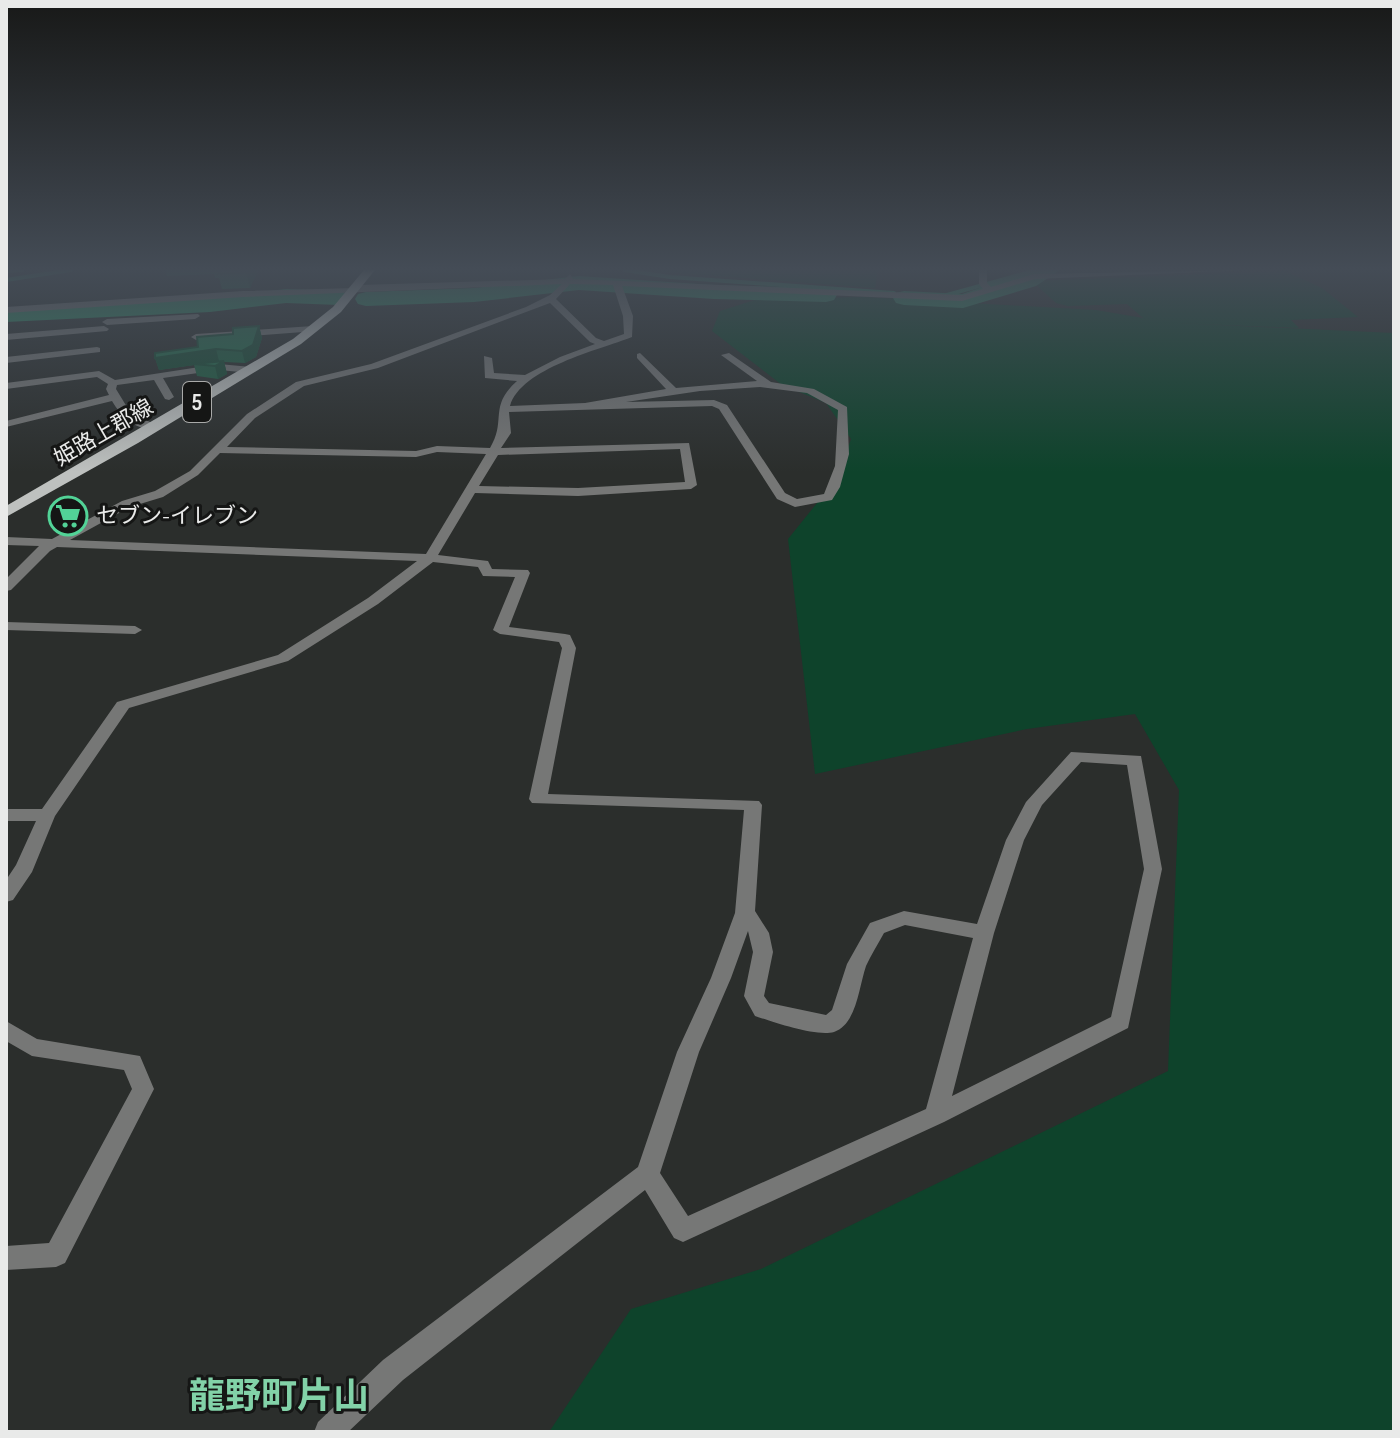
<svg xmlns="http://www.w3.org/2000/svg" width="1400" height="1438" viewBox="0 0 1400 1438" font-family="'Sofia Sans Condensed','Noto Sans JP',sans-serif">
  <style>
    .green { fill: #0e432b }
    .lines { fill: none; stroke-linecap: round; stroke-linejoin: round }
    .stream { stroke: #2c9164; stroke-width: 4 }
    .river { fill: #2c9164; fill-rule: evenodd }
    .minor { fill: #767776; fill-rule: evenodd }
    .primary { fill: #bec1bf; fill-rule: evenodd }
    .wall { fill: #1e5f41 }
    .shaded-wall { fill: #184d35 }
    .building { fill: #236e4c; stroke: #184d35; stroke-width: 2 }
    .labels { text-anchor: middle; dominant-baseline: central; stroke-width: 6; stroke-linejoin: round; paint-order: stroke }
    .far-street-label { font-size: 22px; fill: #e9eae9; stroke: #151615 }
    .far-poi-label { font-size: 22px; fill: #e9eae9; stroke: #151615; text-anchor: start }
    .shield { fill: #151615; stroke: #a9aaa9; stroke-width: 2 }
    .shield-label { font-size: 24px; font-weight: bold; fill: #e9eae9 }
    .near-quarter-label { font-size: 36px; font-weight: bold; fill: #82d2a8; stroke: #151615 }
  </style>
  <rect width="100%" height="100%" fill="#2b2e2c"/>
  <g class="green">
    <path d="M640,270H878L875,288Z"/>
    <path d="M1285,271L1322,288L1358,317L1291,320L1299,328L1175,323L1394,333V1432H549L631,1309L761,1269L1168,1071L1179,790L1135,714L1027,729L815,774L788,539L838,477L851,439L826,403L782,385L712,331L720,311L758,299L864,297L1096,310L1143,318L1127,304L1068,306L1056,303L1032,281Z"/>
  </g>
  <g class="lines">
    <g class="stream">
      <path d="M625,270L670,277L894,293"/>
      <path d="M6,271L22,270"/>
      <path d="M6,280L71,270"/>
      <path d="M947,295L1037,270"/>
    </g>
    <g class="river">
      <path d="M1032,270H1060L1036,286L963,308L904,305L896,303L893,298L896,293L904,291L962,294Z"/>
      <path d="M579,276L714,285L826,288L834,290L837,295L834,300L826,302L714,299L579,290L474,302L366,306L358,304L355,299L358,294L366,292L474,288Z"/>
      <path d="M286,289L339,291L347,293L350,298L347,303L339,305L286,303L210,312L6,322V308L210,298Z"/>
    </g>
    <g class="minor">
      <path d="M979,270H987V283L991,287L1034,274L1250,270L1035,279L962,301L622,286L633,316L632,337C599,350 521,368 510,406L585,403L666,389L637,358V354L640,353L676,388L757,381L721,355L729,353L771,382L814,389L847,407L849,454L840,487L832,500L795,507L777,499L719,409L712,406L509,412L511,433L501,448L689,443L697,485L691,489L578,496L475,493L438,555L488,561L492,569L528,570L530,573L509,627L565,634L570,635L576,648L548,794L759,801L762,805L755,911L769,933L773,952L764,996L769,1003L826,1015L832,1010L847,964L870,923L904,911L977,924L1006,840L1026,802L1071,752L1141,756L1162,869L1128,1028L944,1122L683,1242L674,1238L645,1190L403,1380L348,1432H314L318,1422L383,1360L638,1167L677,1052L711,978L735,913L744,810L532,803L529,799L562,648L559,642L500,634L493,630L515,577L483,576L478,567L433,562L378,604L288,661L129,708L55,816L32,872L13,900L6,902V880L16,865L36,821H6V809H42L117,702L278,655L368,598L417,561L57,547L50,551L11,590L6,591V579L39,546L6,545V537L52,539L122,501L155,491L190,471L247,414L296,382L371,364L526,307L550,295L562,284L243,297L6,313V307L243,291L355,288L359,285L565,279L570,274L573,279L962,295L983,289L979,284ZM570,284L613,285L623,316L624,334L604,341L596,338L556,299ZM550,303L590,342L595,344L560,357L525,375L494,373L492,358L484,356L485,378L517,381C488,407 507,420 490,448L437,446L416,451L227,447L255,418L304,386L378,368ZM760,387L807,393L838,410L835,466L824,494L797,499L785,493L727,405L714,400L626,402L700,391ZM680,449L685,482L578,488L479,486L498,455ZM437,452L486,454L426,554L70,540L130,507L163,497L198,475L220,453L416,457ZM1081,762L1127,765L1144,869L1111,1017L952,1096L994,933L1024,840L1042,805ZM905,925L973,938L926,1109L688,1216L660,1173L699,1052L731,978L748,931L753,952L744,996L755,1016C773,1022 816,1037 834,1032C857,1024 859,986 866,966C871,955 878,944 884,933Z"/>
      <path d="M198,314L200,316L195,319L107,325L102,322L107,319Z"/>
      <path d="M104,326L109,329L107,331L6,340V334Z"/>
      <path d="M313,326L318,329L316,331L196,340L191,337L196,334Z"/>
      <path d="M97,347L100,348V352L6,363V357Z"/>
      <path d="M219,364L251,367L256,370L251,373L219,370L163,378L174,397L169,400L165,399L154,380L117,385L116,389L130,412L158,426V430C137,431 122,418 112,401L6,427V421L109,395L106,389L108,384L97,377L6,389V383L99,371L115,380Z"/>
      <path d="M6,622L135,626L142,630L135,634L6,630Z"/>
      <path d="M6,1021L37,1039L140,1056L154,1089L65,1263L56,1267L6,1270V1246L49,1243L132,1089L124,1070L32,1056L6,1041Z"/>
    </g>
    <path class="primary" d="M364,270H375L341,312L301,344L138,443L6,517V506L293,339L333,307Z"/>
  </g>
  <g class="wall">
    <path d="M165,270H258L250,288L222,289L219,278H215L214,274L167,276Z"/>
    <path d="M259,326L262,338L256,357L245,363L224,362L227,374L218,379L197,376L194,365L159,370L155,358L198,347L233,334Z"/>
  </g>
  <g class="shaded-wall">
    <path d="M248,270H258L250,288L246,272Z"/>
    <path d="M259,326L262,338L256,357L245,363L242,351Z"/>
    <path d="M216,349L219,361L194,364V365L159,370L155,358Z"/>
    <path d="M224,361L227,374L218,379L215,366Z"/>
  </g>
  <g class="building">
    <path d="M220,270H248L246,272L218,274Z"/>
    <path d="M259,326L253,345L242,351L216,349L155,358V353L198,347L197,337L233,334V328Z"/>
    <path d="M224,361L215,366L194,364Z"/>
  </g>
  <linearGradient id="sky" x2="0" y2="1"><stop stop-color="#181918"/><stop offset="0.57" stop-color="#444c56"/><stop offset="1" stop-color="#444c56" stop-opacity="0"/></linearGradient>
  <rect width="1400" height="472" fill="url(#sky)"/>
  <defs>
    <g id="supermarket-ring" transform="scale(2)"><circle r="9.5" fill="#151615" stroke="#52d397" stroke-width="1.5"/><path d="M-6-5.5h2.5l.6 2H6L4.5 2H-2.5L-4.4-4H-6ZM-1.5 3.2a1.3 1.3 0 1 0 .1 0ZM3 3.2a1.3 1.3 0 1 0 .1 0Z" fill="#52d397"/></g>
  </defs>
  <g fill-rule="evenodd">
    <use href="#supermarket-ring" x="68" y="516"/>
  </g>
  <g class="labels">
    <g class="far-street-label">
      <text transform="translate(104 433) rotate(-30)">姫路上郡線</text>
    </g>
    <g class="far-poi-label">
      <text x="96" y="516">セブン-イレブン</text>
    </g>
    <rect class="shield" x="183" y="382" width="28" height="40" rx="6"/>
    <g class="shield-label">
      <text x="197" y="402">5</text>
    </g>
    <g class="near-quarter-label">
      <text x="279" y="1397">龍野町片山</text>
    </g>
  </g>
  <rect width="1400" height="1438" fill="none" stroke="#e9eae9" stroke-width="16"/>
</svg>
